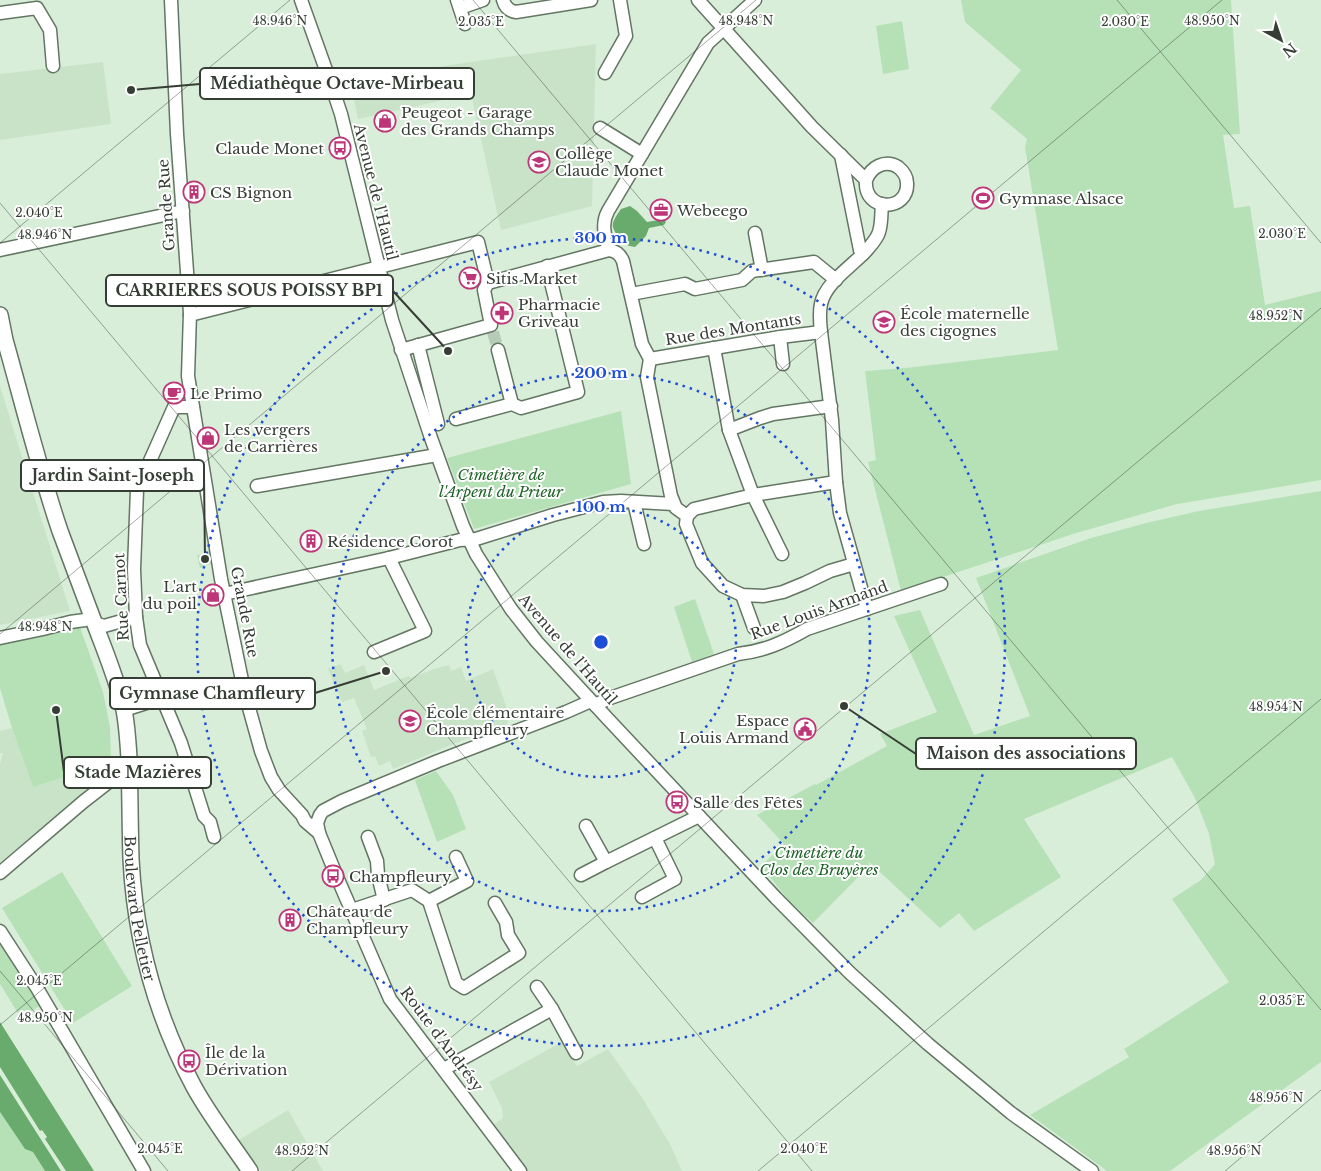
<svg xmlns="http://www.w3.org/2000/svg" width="1321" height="1171" viewBox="0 0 1321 1171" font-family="'Libre Baskerville',serif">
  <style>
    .built { fill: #c9e3c9 }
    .green { fill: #b6e1b7 }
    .water { fill: #69ab6d }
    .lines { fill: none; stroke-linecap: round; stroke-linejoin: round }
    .minor-tunnel { stroke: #b8cbb8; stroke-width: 12; stroke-dasharray: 12 6; stroke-linecap: butt }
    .minor-casing { stroke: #637563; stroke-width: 15 }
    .major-casing { stroke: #637563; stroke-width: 18 }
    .minor { stroke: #fff; stroke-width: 12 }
    .major { stroke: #fff; stroke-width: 15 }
    .ticks { fill: none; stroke: #353d35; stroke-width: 1; stroke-opacity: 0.45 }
    .ring { fill: none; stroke: #1d4ed8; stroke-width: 2.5; stroke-dasharray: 2.5 5 }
    .labels { text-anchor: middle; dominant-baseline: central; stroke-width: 4; stroke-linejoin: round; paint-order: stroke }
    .poi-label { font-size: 15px; fill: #353d35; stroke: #fff; text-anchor: start }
    .street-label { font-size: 15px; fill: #353d35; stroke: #fff }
    .park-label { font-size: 15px; font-style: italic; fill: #1e6227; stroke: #fff }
    .ticks-label { font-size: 12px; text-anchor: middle; fill: #353d35; stroke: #fff; stroke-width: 4; stroke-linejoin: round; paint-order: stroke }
    .centre { fill: #1d4ed8; stroke: #fff; stroke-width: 2.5 }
    .ring-label { font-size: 15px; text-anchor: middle; font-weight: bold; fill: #1d4ed8; stroke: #fff; stroke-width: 4; stroke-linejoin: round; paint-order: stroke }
    .leader { fill: none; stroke: #353d35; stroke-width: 2 }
    .callout-dot { fill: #353d35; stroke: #fff; stroke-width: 2 }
    .callout { fill: #fff; stroke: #353d35; stroke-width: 2 }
    .callout-label { font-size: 16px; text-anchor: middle; font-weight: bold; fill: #353d35 }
  </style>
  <rect width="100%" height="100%" fill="#d9eed9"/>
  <g class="built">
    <path d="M596,44L592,206L501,230L471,94L358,119L350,81L450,65Z"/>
    <path d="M103,62L111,124L0,140V74Z"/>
    <path d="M0,386L70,611L0,625Z"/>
    <path d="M340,664L341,665L345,673L364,665L374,690L408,676L411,678L434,669L449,665L451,671L461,667L466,681L493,669L509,714L507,726L463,740L393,769L390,761L379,766L375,756L371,757L362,731L367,729L354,698L342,702L328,669Z"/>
    <path d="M12,728L33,787L111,763L112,771L0,867V764L3,753H0V731Z"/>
    <path d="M562,1042L577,1066L608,1049L643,1099L671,1146L682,1171H527L493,1125L503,1118L502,1108L489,1082Z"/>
    <path d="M288,1110L323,1171H261L239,1140Z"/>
  </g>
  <g class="green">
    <path d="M961,0H1231L1240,134L1223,135L1234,208L1250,206L1265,305L1321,291V480L1177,504L1073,534L901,591L868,462L876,460L865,371L906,368L1058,350L1025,147L1027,139L990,108L1021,70L965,22Z"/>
    <path d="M902,21L909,69L883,74L876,26Z"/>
    <path d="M621,411L631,484L474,529L447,458Z"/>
    <path d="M1321,491V1062L1170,1171H1107L1030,1115L1129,1057L1124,1049L1229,982L1172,899L1201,880L1215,864L1209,834L1195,798L1172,757L1024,819L1061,877L974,931L959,913L940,928L868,861L870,865L813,923L790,902L761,866L784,844L757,815L815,784L816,785L887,746L880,734L937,712L894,616L920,610L974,735L1030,716L976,578L1088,539L1146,523L1199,511Z"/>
    <path d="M211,553L213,563L200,568L197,555Z"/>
    <path d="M695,599L714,654L692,662L674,607Z"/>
    <path d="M80,627L103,692L110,727L111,763L33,787L12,728L0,688V643Z"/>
    <path d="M436,771L453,795L466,829L437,842L415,780Z"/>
    <path d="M62,872L132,986L73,1023L2,908Z"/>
    <path d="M0,940L41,1005L21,1018L0,984Z"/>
    <path d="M0,1112L25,1149L33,1152L45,1171H0Z"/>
  </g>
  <g class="water">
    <path d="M630,206L637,211L647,222L664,219L666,222L664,225L649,228L646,236L635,247C627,246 623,244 619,237C618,235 615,233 614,230C610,223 617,215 621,209Z"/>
    <path d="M0,1022L94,1171H66L45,1139L47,1137L42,1130L40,1131L0,1067Z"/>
    <path d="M0,1075L61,1171H45L33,1152L25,1149L0,1112Z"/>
  </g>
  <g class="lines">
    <path class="minor-tunnel" d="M493,332L498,350"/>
    <g class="minor-casing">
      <g id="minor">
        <path d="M171,0L177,134L190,313L188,376L221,579L244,690L261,751L271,777L279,790L302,815L305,821L319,833"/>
        <path d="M301,0L331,84L341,114L392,320L431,438L463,526L476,554L495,584L511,609L537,642L608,719L776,898L850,973L928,1044L1011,1113L1092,1171"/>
        <path d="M457,0L465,24"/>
        <path d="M503,0C505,7 509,11 516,12L591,0"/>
        <path d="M698,0L812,127L866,180C863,213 909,212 907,183C907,176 903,171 898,167C885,159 871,167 866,180"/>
        <path d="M460,8L483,0"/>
        <path d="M0,13L37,8L50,30L53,66"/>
        <path d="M605,73L626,36L620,0"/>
        <path d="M600,128L642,154"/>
        <path d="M841,155L860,250L863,254"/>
        <path d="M755,233L762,270"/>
        <path d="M0,250L183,211"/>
        <path d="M609,250C605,236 601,224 608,211L708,43L755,0"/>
        <path d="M631,294L685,284L695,289L742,280L752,271L814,262L836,280"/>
        <path d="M190,315L478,242L488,283"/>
        <path d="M780,337L783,364"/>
        <path d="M418,345L438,424"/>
        <path d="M714,348L729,430L753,495L782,554"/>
        <path d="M401,350L491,325L484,290L488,283L609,250C616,251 620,254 623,261L642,344L650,359L647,377L671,496L676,508L687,516L686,524L702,563L723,586L742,595L764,596L783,592L805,583L830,571L854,564"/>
        <path d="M498,350L512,404"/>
        <path d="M650,359L780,337L821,332"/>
        <path d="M193,407H174L137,490L134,569L136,617L140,645L181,743L204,816L210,822L214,837"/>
        <path d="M456,419L512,404L521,408L578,392L547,266"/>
        <path d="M729,430L760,418L773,414L831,406"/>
        <path d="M257,486L437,455"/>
        <path d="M634,502L644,544"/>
        <path d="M687,516L694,509L753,495L836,482"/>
        <path d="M224,594L389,558L460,540L476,539L553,515L603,502L621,501L673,504"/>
        <path d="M742,595L754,628"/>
        <path d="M867,609L840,513L836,482L832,420L821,332C820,323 819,313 821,304C825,283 852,266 866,251C871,245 877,239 879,232C882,223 881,213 882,204"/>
        <path d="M95,623L104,626L136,617"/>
        <path d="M0,638L43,629L70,622L85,620"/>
        <path d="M374,652L425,631L389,558"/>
        <path d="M596,706L599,703L610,698L738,654C765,651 784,642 807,629L941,584"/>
        <path d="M124,710L162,698"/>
        <path d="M586,826L606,862L699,816"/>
        <path d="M368,837L377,861L378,875L384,900"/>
        <path d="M0,873L83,802L124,770"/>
        <path d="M581,875L606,862"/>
        <path d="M642,897L675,879L655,838"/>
        <path d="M429,901L467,881L456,857"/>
        <path d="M352,910L412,890L429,901L456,983L464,988L519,953L508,935L506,922L495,903"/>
        <path d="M0,931L37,988L144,1171"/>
        <path d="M537,987L552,1009"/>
        <path d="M444,1069L552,1009L576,1053"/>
        <path d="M520,1171L390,999L337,877L319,833L317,823L320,815L323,811L342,801L438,761L566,712L591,701"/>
      </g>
    </g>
    <g class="major-casing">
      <g id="major">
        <path id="s1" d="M0,315L5,340C23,404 39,469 60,531C71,561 83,592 94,622C105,651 117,679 124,710C127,725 128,742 129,758C130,791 130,825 131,859C135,939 156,1016 194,1087C210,1116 231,1143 250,1171"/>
      </g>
    </g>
    <use href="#minor" class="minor"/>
    <use href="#major" class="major"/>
  </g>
  <path class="ticks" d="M473,0L1321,1010M1117,0L1321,243M0,203L812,1171M0,243L290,0M0,634L756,0M0,971L168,1171M0,1025L1222,0M292,1171L1321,308M758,1171L1321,699M1225,1171L1321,1090"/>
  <g class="ring">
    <circle cx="601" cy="642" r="135"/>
    <circle cx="601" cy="642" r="269"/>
    <circle cx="601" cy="642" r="404"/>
  </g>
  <defs>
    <g id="shop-ring" transform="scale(1.125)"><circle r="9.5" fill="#fff" stroke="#bd3677" stroke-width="1.5"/><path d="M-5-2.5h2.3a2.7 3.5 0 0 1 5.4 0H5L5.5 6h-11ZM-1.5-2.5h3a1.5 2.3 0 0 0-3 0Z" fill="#bd3677"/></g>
    <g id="bus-ring" transform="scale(1.125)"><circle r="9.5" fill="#fff" stroke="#bd3677" stroke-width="1.5"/><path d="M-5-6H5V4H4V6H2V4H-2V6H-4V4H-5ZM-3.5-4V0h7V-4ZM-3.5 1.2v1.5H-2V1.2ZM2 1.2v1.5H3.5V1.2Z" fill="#bd3677"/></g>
    <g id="school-ring" transform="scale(1.125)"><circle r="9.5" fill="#fff" stroke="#bd3677" stroke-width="1.5"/><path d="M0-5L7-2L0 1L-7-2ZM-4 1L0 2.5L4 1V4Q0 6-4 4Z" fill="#bd3677"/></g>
    <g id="building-ring" transform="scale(1.125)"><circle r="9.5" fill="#fff" stroke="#bd3677" stroke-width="1.5"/><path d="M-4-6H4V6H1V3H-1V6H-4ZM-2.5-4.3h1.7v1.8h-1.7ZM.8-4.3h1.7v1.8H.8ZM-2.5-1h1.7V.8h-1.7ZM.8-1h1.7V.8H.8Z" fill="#bd3677"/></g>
    <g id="stadium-ring" transform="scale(1.125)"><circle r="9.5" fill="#fff" stroke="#bd3677" stroke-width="1.5"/><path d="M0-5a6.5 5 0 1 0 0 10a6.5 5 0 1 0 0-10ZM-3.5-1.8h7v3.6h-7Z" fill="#bd3677"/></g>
    <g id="office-ring" transform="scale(1.125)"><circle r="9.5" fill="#fff" stroke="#bd3677" stroke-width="1.5"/><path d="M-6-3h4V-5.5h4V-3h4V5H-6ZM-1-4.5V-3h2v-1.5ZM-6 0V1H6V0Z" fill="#bd3677"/></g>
    <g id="supermarket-ring" transform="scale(1.125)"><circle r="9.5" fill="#fff" stroke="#bd3677" stroke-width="1.5"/><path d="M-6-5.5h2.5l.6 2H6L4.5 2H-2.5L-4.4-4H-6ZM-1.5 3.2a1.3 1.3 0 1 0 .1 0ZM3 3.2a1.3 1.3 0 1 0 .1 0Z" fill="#bd3677"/></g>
    <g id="pharmacy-ring" transform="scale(1.125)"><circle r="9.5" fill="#fff" stroke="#bd3677" stroke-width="1.5"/><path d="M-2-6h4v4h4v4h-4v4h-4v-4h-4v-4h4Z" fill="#bd3677"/></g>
    <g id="cafe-ring" transform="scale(1.125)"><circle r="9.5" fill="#fff" stroke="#bd3677" stroke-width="1.5"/><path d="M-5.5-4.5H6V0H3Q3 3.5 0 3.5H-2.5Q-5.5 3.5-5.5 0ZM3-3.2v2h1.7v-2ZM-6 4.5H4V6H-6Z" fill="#bd3677"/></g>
    <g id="civic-ring" transform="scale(1.125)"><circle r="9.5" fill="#fff" stroke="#bd3677" stroke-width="1.5"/><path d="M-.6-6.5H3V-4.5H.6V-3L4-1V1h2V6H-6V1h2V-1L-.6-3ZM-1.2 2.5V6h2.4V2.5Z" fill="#bd3677"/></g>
  </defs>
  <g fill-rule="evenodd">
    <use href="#shop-ring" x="385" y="121"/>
    <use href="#bus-ring" x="340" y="148"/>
    <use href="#school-ring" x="539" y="162"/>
    <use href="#building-ring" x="194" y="192"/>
    <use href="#stadium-ring" x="983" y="198"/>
    <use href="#office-ring" x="661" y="210"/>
    <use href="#supermarket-ring" x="470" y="278"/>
    <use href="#pharmacy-ring" x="502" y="313"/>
    <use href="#school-ring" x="884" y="322"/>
    <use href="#cafe-ring" x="174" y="393"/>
    <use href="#shop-ring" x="208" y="438"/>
    <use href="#building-ring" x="311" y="541"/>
    <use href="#shop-ring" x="213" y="595"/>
    <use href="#school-ring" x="410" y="721"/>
    <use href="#civic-ring" x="805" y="729"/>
    <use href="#bus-ring" x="677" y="802"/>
    <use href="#bus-ring" x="333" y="876"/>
    <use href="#building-ring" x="290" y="920"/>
    <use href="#bus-ring" x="189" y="1061"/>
  </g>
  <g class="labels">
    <g class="poi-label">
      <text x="401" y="112">Peugeot - Garage<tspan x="401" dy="17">des Grands Champs</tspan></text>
      <text x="324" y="148" text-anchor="end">Claude Monet</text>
      <text x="555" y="153">Collège<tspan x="555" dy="17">Claude Monet</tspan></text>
      <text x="210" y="192">CS Bignon</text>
      <text x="999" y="198">Gymnase Alsace</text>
      <text x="677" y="210">Webeego</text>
      <text x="486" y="278">Sitis Market</text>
      <text x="518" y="304">Pharmacie<tspan x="518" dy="17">Griveau</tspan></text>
      <text x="900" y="313">École maternelle<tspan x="900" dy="17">des cigognes</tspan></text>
      <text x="190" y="393">Le Primo</text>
      <text x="224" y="429">Les vergers<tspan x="224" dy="17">de Carrières</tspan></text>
      <text x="327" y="541">Résidence Corot</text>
      <text x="197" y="586" text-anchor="end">L'art<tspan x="197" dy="17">du poil</tspan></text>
      <text x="426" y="712">École élémentaire<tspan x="426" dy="17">Champfleury</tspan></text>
      <text x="789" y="720" text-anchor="end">Espace<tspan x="789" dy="17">Louis Armand</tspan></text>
      <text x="693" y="802">Salle des Fêtes</text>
      <text x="349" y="876">Champfleury</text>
      <text x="306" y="911">Château de<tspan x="306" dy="17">Champfleury</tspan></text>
      <text x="205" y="1052">Île de la<tspan x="205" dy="17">Dérivation</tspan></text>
    </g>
    <g class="street-label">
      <text transform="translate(376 192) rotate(76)">Avenue de l'Hautil</text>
      <text transform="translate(166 205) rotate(-94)">Grande Rue</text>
      <text transform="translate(733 329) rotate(-9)">Rue des Montants</text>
      <text transform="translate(121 597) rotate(-93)">Rue Carnot</text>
      <text transform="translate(819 610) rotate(-20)">Rue Louis Armand</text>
      <text transform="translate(245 612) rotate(79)">Grande Rue</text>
      <text transform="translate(568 649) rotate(49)">Avenue de l'Hautil</text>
      <text stroke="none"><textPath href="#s1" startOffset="614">Boulevard Pelletier</textPath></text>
      <text transform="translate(442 1039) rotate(53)">Route d'Andrésy</text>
    </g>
    <g class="park-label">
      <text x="501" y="474">Cimetière de<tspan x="501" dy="17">l'Arpent du Prieur</tspan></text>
      <text x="819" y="852">Cimetière du<tspan x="819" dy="17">Clos des Bruyères</tspan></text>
    </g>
  </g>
  <g class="ticks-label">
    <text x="280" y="25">48.946°N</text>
    <text x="746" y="25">48.948°N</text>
    <text x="1212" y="25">48.950°N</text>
    <text x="481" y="26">2.035°E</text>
    <text x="1125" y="26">2.030°E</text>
    <text x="39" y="217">2.040°E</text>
    <text x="1282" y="238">2.030°E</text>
    <text x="45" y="239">48.946°N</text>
    <text x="1276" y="320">48.952°N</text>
    <text x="45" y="631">48.948°N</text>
    <text x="1276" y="711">48.954°N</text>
    <text x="39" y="985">2.045°E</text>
    <text x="1282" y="1005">2.035°E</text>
    <text x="45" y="1022">48.950°N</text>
    <text x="1276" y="1102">48.956°N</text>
    <text x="160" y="1153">2.045°E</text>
    <text x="804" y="1153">2.040°E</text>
    <text x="302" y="1155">48.952°N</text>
    <text x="1234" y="1155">48.956°N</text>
  </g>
  <circle cx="601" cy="642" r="8" class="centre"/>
  <g class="ring-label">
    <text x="601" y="243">300 m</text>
    <text x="601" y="378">200 m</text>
    <text x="601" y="512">100 m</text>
  </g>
  <path class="leader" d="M131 90L200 84M448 351L393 291M205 559L204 476M386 671L315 693M844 706L916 754M56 710L64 772"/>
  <g class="callout-dot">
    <circle cx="131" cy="90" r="5"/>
    <circle cx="448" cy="351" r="5"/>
    <circle cx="205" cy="559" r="5"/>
    <circle cx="386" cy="671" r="5"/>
    <circle cx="844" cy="706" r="5"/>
    <circle cx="56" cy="710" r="5"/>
  </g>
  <g class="callout">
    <rect x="200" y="68" width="274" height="31" rx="5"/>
    <rect x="106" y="275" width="287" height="31" rx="5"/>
    <rect x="21" y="460" width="183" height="31" rx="5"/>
    <rect x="110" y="678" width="205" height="31" rx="5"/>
    <rect x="916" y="738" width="220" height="31" rx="5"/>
    <rect x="64" y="757" width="147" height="31" rx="5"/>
  </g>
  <g class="callout-label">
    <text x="337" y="89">Médiathèque Octave-Mirbeau</text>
    <text x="249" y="296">CARRIERES SOUS POISSY BP1</text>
    <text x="113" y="481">Jardin Saint-Joseph</text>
    <text x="212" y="699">Gymnase Chamfleury</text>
    <text x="1026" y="759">Maison des associations</text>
    <text x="138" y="778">Stade Mazières</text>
  </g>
  <g transform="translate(1281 40) rotate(140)" stroke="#ffffff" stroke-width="4" paint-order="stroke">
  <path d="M0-4L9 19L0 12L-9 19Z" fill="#353d35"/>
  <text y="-8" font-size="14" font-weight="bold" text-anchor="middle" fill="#353d35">N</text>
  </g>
</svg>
